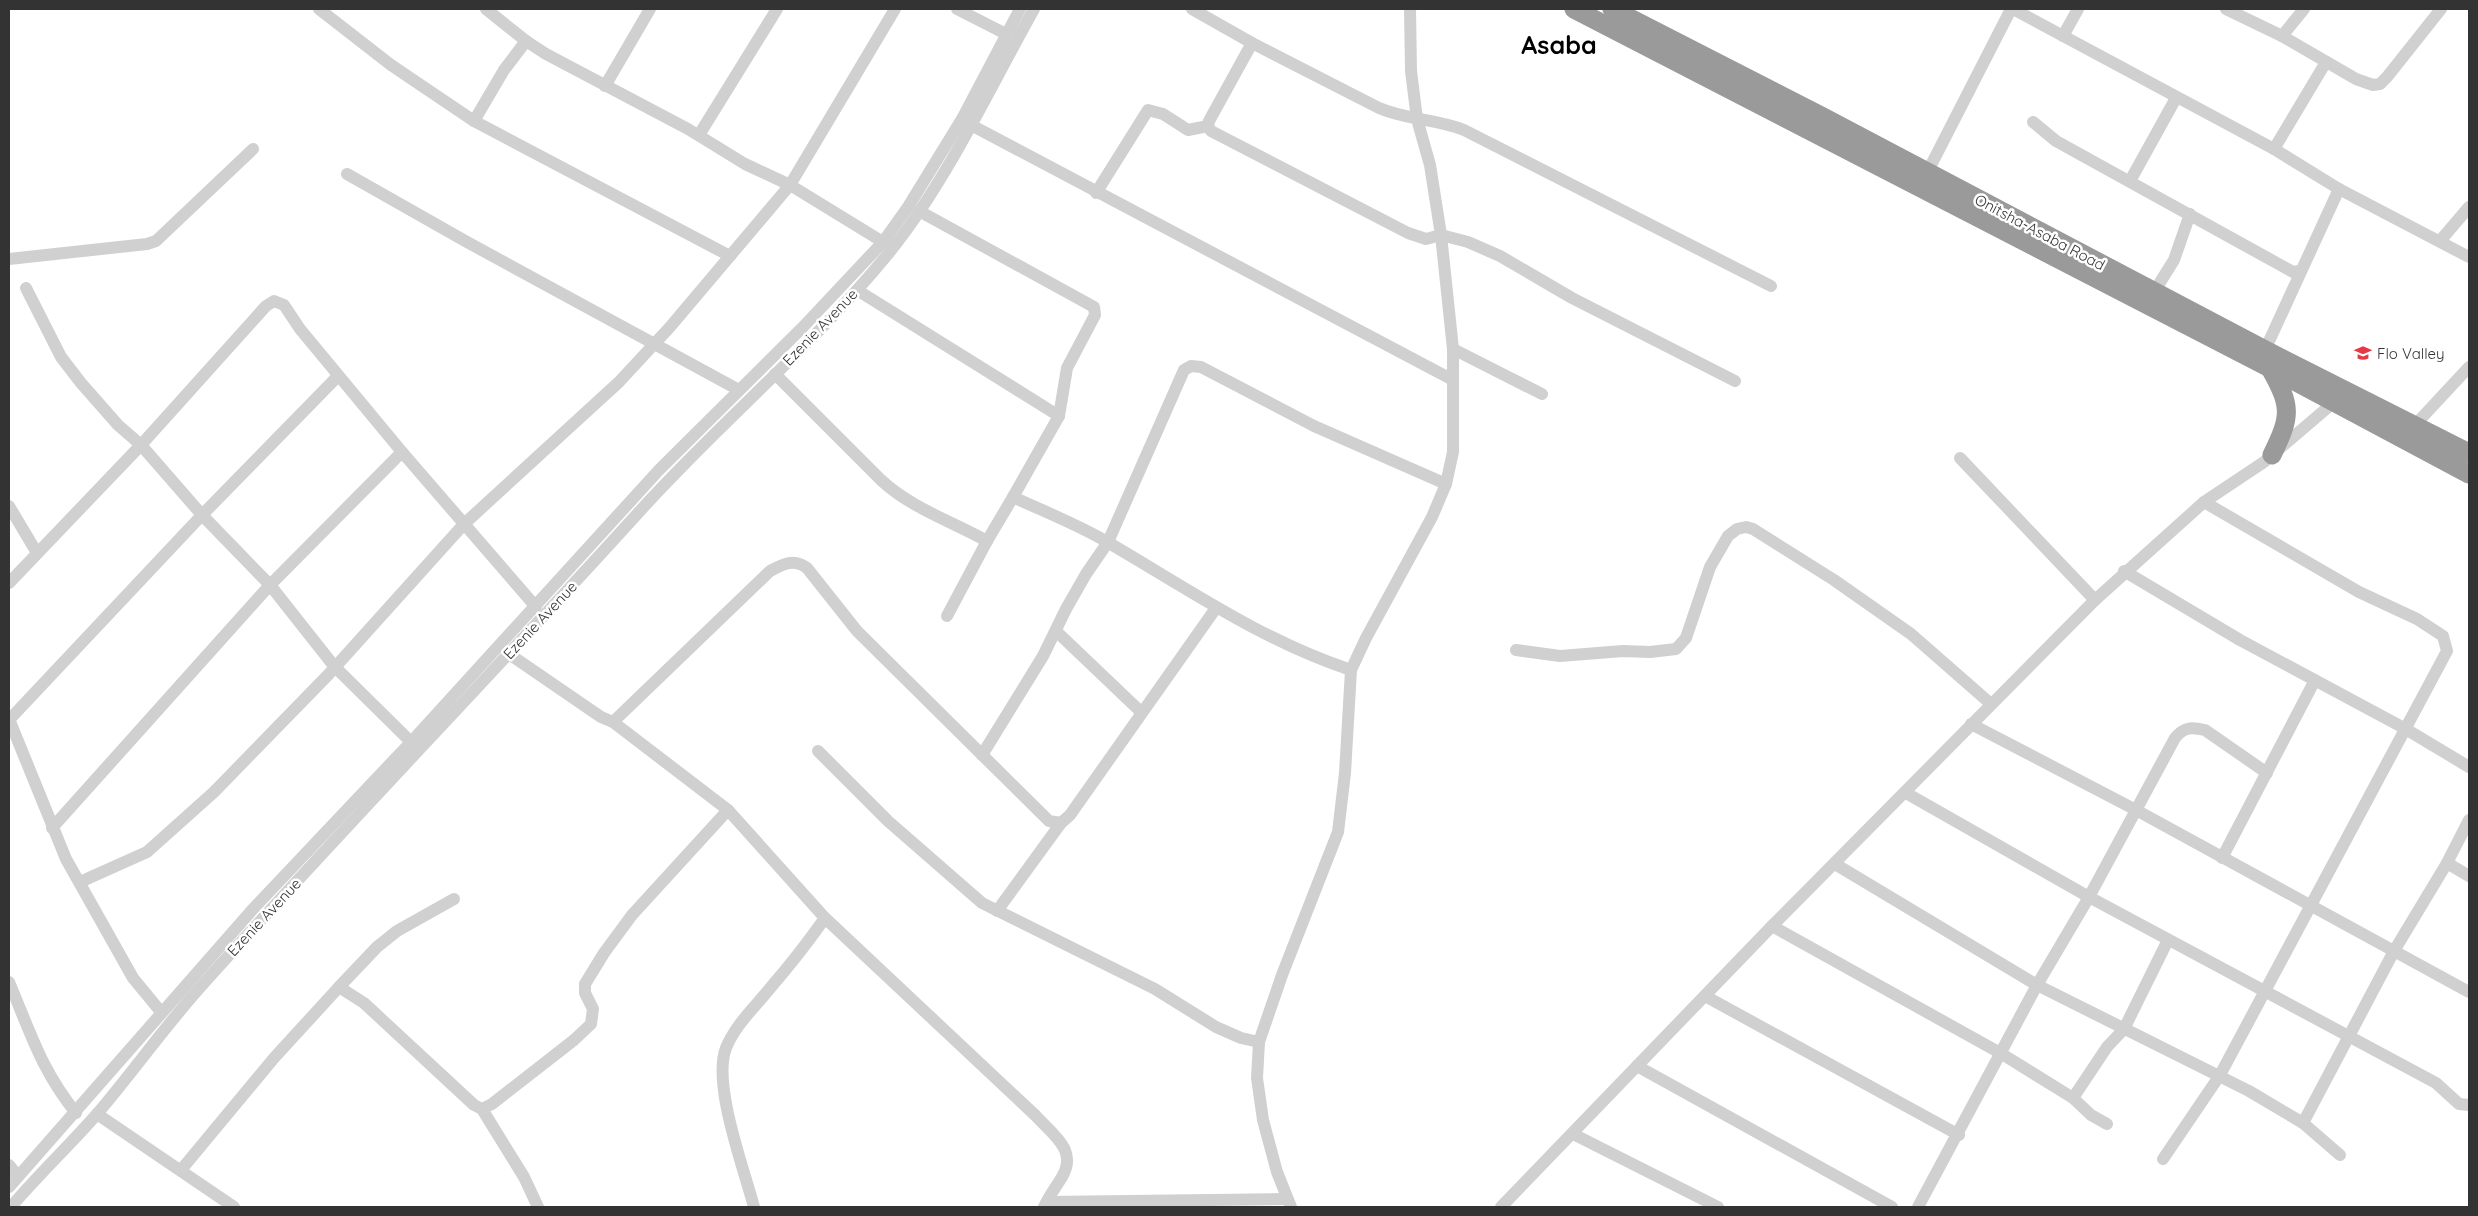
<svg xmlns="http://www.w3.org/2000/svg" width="2478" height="1216" viewBox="0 0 2478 1216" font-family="Quicksand,sans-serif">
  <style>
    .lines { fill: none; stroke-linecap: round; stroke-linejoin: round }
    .minor { stroke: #d0d0d0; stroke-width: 12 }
    .highway { stroke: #9a9a9a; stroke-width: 19 }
    .labels { text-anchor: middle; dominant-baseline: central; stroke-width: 5; stroke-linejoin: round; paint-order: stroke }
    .street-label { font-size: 15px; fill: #333; stroke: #fff }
    .poi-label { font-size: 15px; fill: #333; stroke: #fff; text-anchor: start }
    .town-label { font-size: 25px; font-weight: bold; fill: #000; stroke: #fff }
  </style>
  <rect width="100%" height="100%" fill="#fff"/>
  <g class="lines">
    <g class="minor">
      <path d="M319,9L391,65L474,121L730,256"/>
      <path d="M486,9L526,41L546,54L688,129L745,164L790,185L883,242"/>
      <path d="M957,9L1006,34"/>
      <path d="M1192,9L1252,43L1379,108C1407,120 1437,119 1464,130L1771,286"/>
      <path d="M2013,9L2274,149L2339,189L2469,257"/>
      <path d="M2226,9L2282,36L2356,79L2373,85L2380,84L2387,77L2441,9"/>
      <path d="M2063,36L2078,9"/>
      <path d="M2282,36L2304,9"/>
      <path d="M1252,43L1209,121L1208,126L1211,131L1408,233L1426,239L1441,235L1468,242L1500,256L1572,298L1735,381"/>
      <path d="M605,86L650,9"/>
      <path d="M474,121L504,70L526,41"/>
      <path d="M2033,122L2056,141L2293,272L2299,271"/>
      <path d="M971,125L1453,380"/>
      <path d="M699,135L777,9"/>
      <path d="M2274,149L2326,62"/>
      <path d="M1927,173L2011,9"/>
      <path d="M347,174L467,242L739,390"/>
      <path d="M2130,181L2176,98"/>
      <path d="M1096,193L1148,110L1163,114L1188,130L1208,126"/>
      <path d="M919,211L1094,307L1095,315L1067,368L1059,416L1013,497"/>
      <path d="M2440,241L2469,207"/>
      <path d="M9,259L147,244L156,241L253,149"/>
      <path d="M26,288L61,357L81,383L118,425L141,445L202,515L270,585L334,666L411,742"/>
      <path d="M857,290L1059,416"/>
      <path d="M2154,292L2174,260L2190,214"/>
      <path d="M1453,349L1542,394"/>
      <path d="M2265,350L2339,189"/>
      <path d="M775,374L881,480C911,508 951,521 987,541L1013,497C1045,512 1079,525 1109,543C1188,589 1263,641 1351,670"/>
      <path d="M2415,425L2469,367"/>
      <path d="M1960,458L2095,600"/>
      <path d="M9,506L37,553"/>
      <path d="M2124,571L2240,640L2404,728L2469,767"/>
      <path d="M9,583L141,445L266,306L274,301L284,305L300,329L402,452L536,607"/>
      <path d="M947,616L987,541"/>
      <path d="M1056,631L1141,712"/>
      <path d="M1516,650L1560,656L1623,651L1650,652L1676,649L1686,638L1710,567L1728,536L1737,529L1746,527L1753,529L1834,580L1911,634L1991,704"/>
      <path d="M509,654L601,717L613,722L728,810L825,918L1036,1116C1053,1135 1078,1150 1062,1177C1056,1187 1049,1196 1044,1207"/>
      <path d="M9,719L66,859L133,978L161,1012"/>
      <path d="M9,720L202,515L338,376"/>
      <path d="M613,722L770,571C783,564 794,558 807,568L857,631L1049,821L1061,823L1070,815L1216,608"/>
      <path d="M1971,724L2136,810L2469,992"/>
      <path d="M818,751L888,821L982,903L1155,989L1216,1027L1241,1038L1259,1042"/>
      <path d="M982,755L1043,656L1066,609L1086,574L1108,542L1184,370L1191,366L1201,367L1314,426L1446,484"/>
      <path d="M2267,773L2205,730C2191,727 2184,727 2175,738L2089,897L2037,985L2249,1091L2303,1123L2340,1155"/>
      <path d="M1906,793L2089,897L2436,1083L2459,1104L2469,1105"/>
      <path d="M52,828L270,585L402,452"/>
      <path d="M2222,858L2315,680"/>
      <path d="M2447,863L2469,876"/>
      <path d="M1835,864L2037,985L1918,1207"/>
      <path d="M80,882L147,852L214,792L328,675L464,524L619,382L670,327L790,185L895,9"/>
      <path d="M997,911L1061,823"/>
      <path d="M1772,926L2002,1054L2073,1098L2091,1115L2107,1124"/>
      <path d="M9,982C30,1031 41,1070 76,1113"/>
      <path d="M339,987L377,947L397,931L454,899"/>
      <path d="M1705,996L1959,1135"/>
      <path d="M1637,1066L1892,1207"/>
      <path d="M2073,1098L2107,1047L2124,1029L2168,940"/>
      <path d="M482,1109L492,1104L574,1040L591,1024L593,1009L585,993V984L604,953L632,915L728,810"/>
      <path d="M97,1114L234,1207"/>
      <path d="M2303,1123L2394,951L2447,863L2469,820"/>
      <path d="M1573,1134L1718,1207"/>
      <path d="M2163,1159L2220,1075L2447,651L2443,636L2417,619L2359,592L2204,502"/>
      <path d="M9,1165L18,1176"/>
      <path d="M181,1170L274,1058L339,987L364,1003L474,1105L482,1109L524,1177L538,1207"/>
      <path d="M9,1187L253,909L411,742L659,470L803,327L883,242L908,207L962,119L1020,9"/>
      <path d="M1047,1202L1287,1199"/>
      <path d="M11,1207C38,1175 69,1146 97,1114C133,1072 165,1026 203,984C346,825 495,671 639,512C719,423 812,347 888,254C946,183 989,89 1034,9"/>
      <path d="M754,1207C744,1169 712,1084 726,1048C735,1025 756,1006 771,987C791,964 808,942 825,918"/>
      <path d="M1291,1207L1277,1172L1263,1120L1257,1078L1259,1042L1282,975L1338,832L1345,773L1351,670L1366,638L1432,517L1446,484L1453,452V349L1441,235L1430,165L1417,119L1411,71L1410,9"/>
      <path d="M1501,1207L1772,926L2095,600L2204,502L2264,462L2333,403"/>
    </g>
    <g class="highway">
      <path d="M1574,9L2270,368L2469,474"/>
      <path d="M1612,9L1823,117L2265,350L2469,453"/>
      <path d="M2270,368C2292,407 2291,416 2272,455"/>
    </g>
  </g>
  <defs>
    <g id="school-bare" transform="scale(1.35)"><path d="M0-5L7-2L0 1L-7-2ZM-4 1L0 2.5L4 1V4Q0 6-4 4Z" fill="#e63946" stroke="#fff" stroke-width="2.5" paint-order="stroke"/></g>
  </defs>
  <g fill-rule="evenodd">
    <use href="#school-bare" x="2363" y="353"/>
  </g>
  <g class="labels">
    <g class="street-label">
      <text transform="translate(2040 232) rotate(28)">Onitsha-Asaba Road</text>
      <text transform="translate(820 327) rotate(-46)">Ezenie Avenue</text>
      <text transform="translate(540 620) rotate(-47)">Ezenie Avenue</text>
      <text transform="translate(264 917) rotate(-47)">Ezenie Avenue</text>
    </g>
    <g class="poi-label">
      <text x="2377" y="353">Flo Valley</text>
    </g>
    <g class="town-label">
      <text x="1559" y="44">Asaba</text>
    </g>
  </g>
  <rect width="2478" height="1216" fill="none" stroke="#333333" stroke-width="20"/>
</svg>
